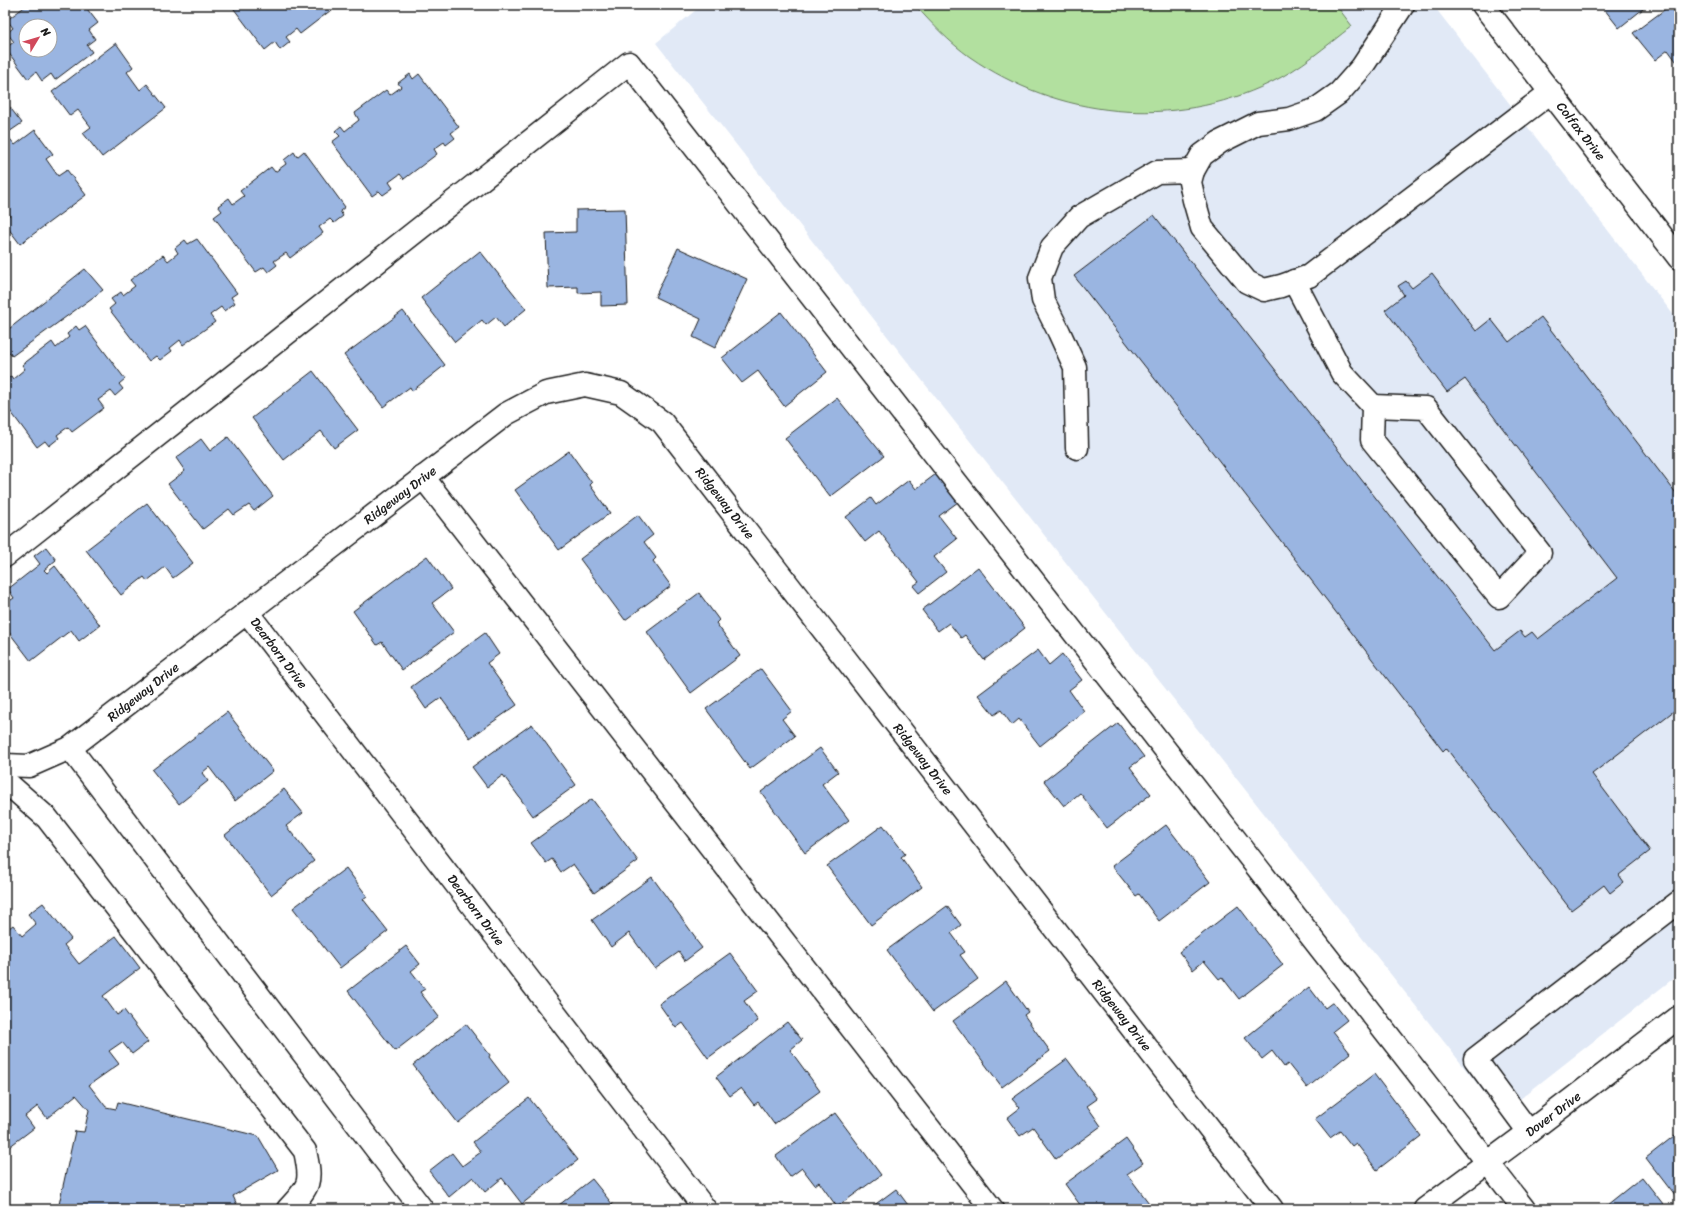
<svg xmlns="http://www.w3.org/2000/svg" width="1684" height="1214" viewBox="0 0 1684 1214" font-family="Sriracha,sans-serif">
  <style>
    .built { fill: #e1e9f6 }
    .green { fill: #b2e09f; stroke: #677e5e }
    .building { fill: #9ab5e1; stroke: #1c1c1c; fill-rule: evenodd }
    .lines { fill: none; stroke-linecap: round; stroke-linejoin: round }
    .minor-casing { stroke: #1c1c1c; stroke-width: 25 }
    .minor { stroke: #fff; stroke-width: 22 }
    .labels { text-anchor: middle; dominant-baseline: central; stroke-width: 3; stroke-linejoin: round; paint-order: stroke }
    .street-label { font-size: 13px; fill: #1c1c1c; stroke: #fff }
  </style>
  <rect width="100%" height="100%" fill="#fff"/>
  <filter id="ink" filterUnits="userSpaceOnUse"><feTurbulence type="fractalNoise" baseFrequency=".025" numOctaves="2"/><feDisplacementMap in="SourceGraphic" scale="8" xChannelSelector="R" yChannelSelector="G"/><feConvolveMatrix kernelMatrix="1 2 1 2 8 2 1 2 1" color-interpolation-filters="sRGB"/></filter>
  <g filter="url(#ink)">
    <path class="built" d="M702,5H1433L1679,322V974L1501,1114L656,43Z"/>
    <path class="green" d="M915,5H1336L1352,26C1326,46 1300,69 1270,83C1173,130 1058,118 970,57C949,42 932,24 915,5Z"/>
    <g class="building">
      <path d="M27,5H84L98,23L89,30L95,39L87,45L92,52L55,80L51,74L42,81L36,72L28,79L5,48L14,42L7,33L13,28L7,20ZM26,26H50V50H26Z"/>
      <path d="M231,5H333L335,7L300,34L296,29L286,37L290,42L280,50L275,42L265,50Z"/>
      <path d="M1601,5H1648L1619,28Z"/>
      <path d="M1671,5H1679V65L1668,50L1655,60L1633,33Z"/>
      <path d="M116,43L133,67L127,72L140,90L147,84L166,108L102,157L83,133L91,127L78,110L70,116L52,92Z"/>
      <path d="M410,74L413,79L419,74L459,127L451,133L455,138L446,145L444,142L434,149L437,154L404,179L400,174L389,182L393,188L383,195L379,191L372,196L332,142L340,136L335,131L341,126L345,131L359,120L355,113L386,90L390,95L401,87L398,83Z"/>
      <path d="M5,101L22,123L6,134L15,145L35,130L53,154L46,159L58,176L67,170L86,195L20,244L5,224V218L10,215L5,208Z"/>
      <path d="M304,151L345,207L340,211L343,216L334,223L330,219L319,227L323,233L290,258L286,253L274,261L277,265L268,272L264,267L256,272L214,217L222,211L218,206L229,198L233,204L244,196L240,191L271,167L275,172L286,164L284,160L294,152L297,157Z"/>
      <path d="M625,209L628,305L601,306V292L578,293V287L548,288L546,233L576,232V210Z"/>
      <path d="M1154,215L1495,650L1520,631L1525,637L1532,632L1538,639L1617,578L1465,379L1447,392L1385,310L1404,295L1398,286L1406,281L1412,288L1432,273L1476,331L1491,319L1509,342L1541,317L1679,497V707L1592,774L1650,851L1619,875L1624,882L1610,893L1604,885L1571,910L1446,748L1443,751L1213,453L1074,276Z"/>
      <path d="M197,239L237,293L231,297L235,303L224,311L221,307L210,315L215,322L183,345L180,340L170,348L172,351L160,360L156,356L149,361L109,309L115,304L111,299L121,292L123,295L135,286L130,280L163,255L168,261L178,253L175,248L185,240L188,244Z"/>
      <path d="M678,248L747,279L715,348L693,337L701,319L655,297Z"/>
      <path d="M480,251L526,309L504,327L496,317L486,325L482,320L455,342L421,298Z"/>
      <path d="M85,269L103,290L12,356L5,347V332Z"/>
      <path d="M403,311L445,365L412,391L410,387L383,407L344,355Z"/>
      <path d="M781,312L827,372L784,406L758,371L742,383L722,358Z"/>
      <path d="M76,326L79,330L85,326L125,379L119,384L123,389L115,396L111,391L98,400L104,408L72,432L68,427L57,435L59,438L49,446L45,441L37,447L5,404V380L11,376L13,379L25,369L22,365L52,342L56,348L69,337L67,334Z"/>
      <path d="M313,371L358,430L334,448L321,431L284,460L252,418Z"/>
      <path d="M837,398L884,456L830,497L785,438Z"/>
      <path d="M228,437L273,496L254,511L249,505L234,515L229,509L203,529L168,484L185,471L176,458L201,439L210,451Z"/>
      <path d="M569,451L592,483L590,485L610,513L559,550L515,490Z"/>
      <path d="M936,474L958,502L939,516L957,539L934,557L946,572L919,593L913,586L919,582L879,531L865,542L846,517L871,498L876,505L909,480L916,489Z"/>
      <path d="M147,503L193,563L173,578L165,567L147,581L144,577L121,595L86,550Z"/>
      <path d="M638,515L653,535L644,542L656,558L653,561L671,586L625,620L580,559Z"/>
      <path d="M46,547L56,560L44,570L47,573L55,566L100,625L79,641L71,630L31,661L5,627V604L14,598L8,589L40,564L34,556Z"/>
      <path d="M427,556L451,589L432,603L454,632L402,670L382,642L377,645L353,611Z"/>
      <path d="M978,567L1025,628L984,660L965,635L961,638L949,623L938,631L922,610Z"/>
      <path d="M699,593L719,620L716,623L740,656L691,693L647,632Z"/>
      <path d="M485,633L499,654L487,663L517,705L470,738L441,698L426,709L411,687Z"/>
      <path d="M1038,650L1049,665L1062,654L1082,680L1069,690L1084,711L1040,746L1019,719L1012,725L1001,710L994,715L978,695Z"/>
      <path d="M761,669L792,711L782,719L795,736L750,769L706,709Z"/>
      <path d="M227,712L273,771L235,801L209,767L202,773L208,781L179,804L152,770Z"/>
      <path d="M1118,723L1144,757L1130,767L1151,794L1107,828L1080,793L1064,806L1044,781Z"/>
      <path d="M532,724L576,785L533,816L503,775L487,787L472,767Z"/>
      <path d="M820,748L838,772L822,784L849,820L805,853L761,792Z"/>
      <path d="M284,789L303,813L286,826L314,861L271,895L225,835Z"/>
      <path d="M592,799L638,861L594,893L573,864L561,872L552,859L546,863L531,843Z"/>
      <path d="M883,825L905,854L901,857L922,887L871,925L827,866Z"/>
      <path d="M1166,825L1210,882L1159,921L1139,894L1136,896L1112,866Z"/>
      <path d="M346,868L367,896L363,899L388,931L340,968L293,908Z"/>
      <path d="M652,877L696,938L695,939L702,948L685,961L679,952L655,969L629,933L611,947L592,920Z"/>
      <path d="M43,903L71,939L64,945L79,964L116,936L140,968L103,996L117,1015L124,1010L148,1042L132,1054L122,1042L109,1051L119,1064L89,1085L106,1107L116,1109L118,1102L258,1136L278,1170L233,1196L237,1205L230,1209H58L75,1131L84,1132L89,1110L76,1095L47,1118L38,1106L25,1116L34,1128L5,1150V931L13,925L22,936L36,924L28,914Z"/>
      <path d="M947,906L961,925L951,933L965,952L960,955L978,979L933,1012L887,950Z"/>
      <path d="M1238,906L1283,965L1239,999L1222,977L1219,979L1204,961L1193,970L1179,952Z"/>
      <path d="M406,946L420,964L411,971L425,989L420,992L439,1017L395,1051L348,991Z"/>
      <path d="M730,953L758,991L744,1001L758,1021L708,1058L683,1023L676,1028L659,1004Z"/>
      <path d="M1006,981L1028,1012L1024,1015L1050,1051L1002,1087L953,1021Z"/>
      <path d="M1309,987L1325,1008L1333,1002L1347,1020L1333,1031L1350,1053L1307,1088L1288,1064L1284,1067L1272,1051L1262,1059L1245,1038Z"/>
      <path d="M787,1022L802,1040L790,1050L820,1091L774,1124L758,1102L754,1105L741,1088L730,1096L716,1077Z"/>
      <path d="M466,1024L490,1055L489,1057L509,1083L458,1123L413,1065Z"/>
      <path d="M1067,1059L1097,1099L1087,1106L1101,1126L1056,1159L1033,1127L1020,1136L1007,1118L1020,1108L1012,1099Z"/>
      <path d="M1374,1074L1421,1136L1377,1170L1356,1143L1352,1146L1340,1131L1330,1138L1315,1119Z"/>
      <path d="M529,1098L578,1160L522,1204L502,1178L485,1192L473,1177L449,1197L429,1171L452,1153L462,1166L481,1152L473,1142Z"/>
      <path d="M835,1113L881,1175L837,1207L819,1182L815,1185L802,1168L790,1177L776,1156Z"/>
      <path d="M1679,1132V1201L1646,1158Z"/>
      <path d="M1126,1139L1143,1163L1127,1174L1152,1207L1150,1209H1083L1065,1184Z"/>
      <path d="M1642,1177L1667,1209H1602Z"/>
      <path d="M592,1179L613,1205L607,1209H554Z"/>
      <path d="M896,1189L911,1209H869Z"/>
    </g>
    <g class="lines">
      <g class="minor-casing">
        <g id="minor">
          <path d="M1403,5L1362,67L1339,93L1315,110L1289,119L1258,123L1220,142L1202,155L1193,171L1190,182L1194,200L1202,228L1247,282L1264,290L1281,286L1309,276L1551,92"/>
          <path d="M1483,5L1679,258"/>
          <path d="M1294,281L1342,373L1373,406L1372,440L1499,597L1540,553L1426,408L1373,406"/>
          <path d="M1077,448L1075,367L1059,332L1043,300L1040,278L1052,247L1079,217L1157,172L1193,171"/>
          <path d="M423,477L992,1209"/>
          <path d="M5,556L629,63L1524,1209"/>
          <path d="M247,612L705,1209"/>
          <path d="M70,748L422,1209"/>
          <path d="M5,765L29,766L70,748L506,414L546,393L585,385L621,393L662,422L1272,1209"/>
          <path d="M5,781L47,818L305,1151C312,1182 310,1186 288,1209"/>
          <path d="M1529,1132L1475,1059L1679,902"/>
          <path d="M1425,1209L1529,1132L1679,1017"/>
        </g>
      </g>
      <use href="#minor" class="minor"/>
    </g>
  </g>
  <g class="labels">
    <g class="street-label">
      <text transform="translate(1581 131) rotate(52)">Colfax Drive</text>
      <text transform="translate(400 495) rotate(-37)">Ridgeway Drive</text>
      <text transform="translate(725 503) rotate(52)">Ridgeway Drive</text>
      <text transform="translate(279 653) rotate(53)">Dearborn Drive</text>
      <text transform="translate(143 692) rotate(-38)">Ridgeway Drive</text>
      <text transform="translate(923 759) rotate(52)">Ridgeway Drive</text>
      <text transform="translate(476 910) rotate(53)">Dearborn Drive</text>
      <text transform="translate(1122 1015) rotate(52)">Ridgeway Drive</text>
      <text transform="translate(1553 1114) rotate(-37)">Dover Drive</text>
    </g>
  </g>
  <rect width="1684" height="1214" fill="none" stroke="#fff" stroke-width="20"/>
  <rect x="10" y="10" width="1664" height="1194" fill="none" stroke="#1c1c1c" stroke-width="1.5" filter="url(#ink)"/>
  <g transform="translate(38 38) rotate(52)"><circle r="19" fill="#ffffff" stroke="#a4a4a4"/>
  <path d="M0-3L7 15L0 10L-7 15Z" fill="#d1495b"/>
  <text y="-6" font-size="11" font-weight="bold" text-anchor="middle" fill="#1c1c1c">N</text>
  </g>
</svg>
